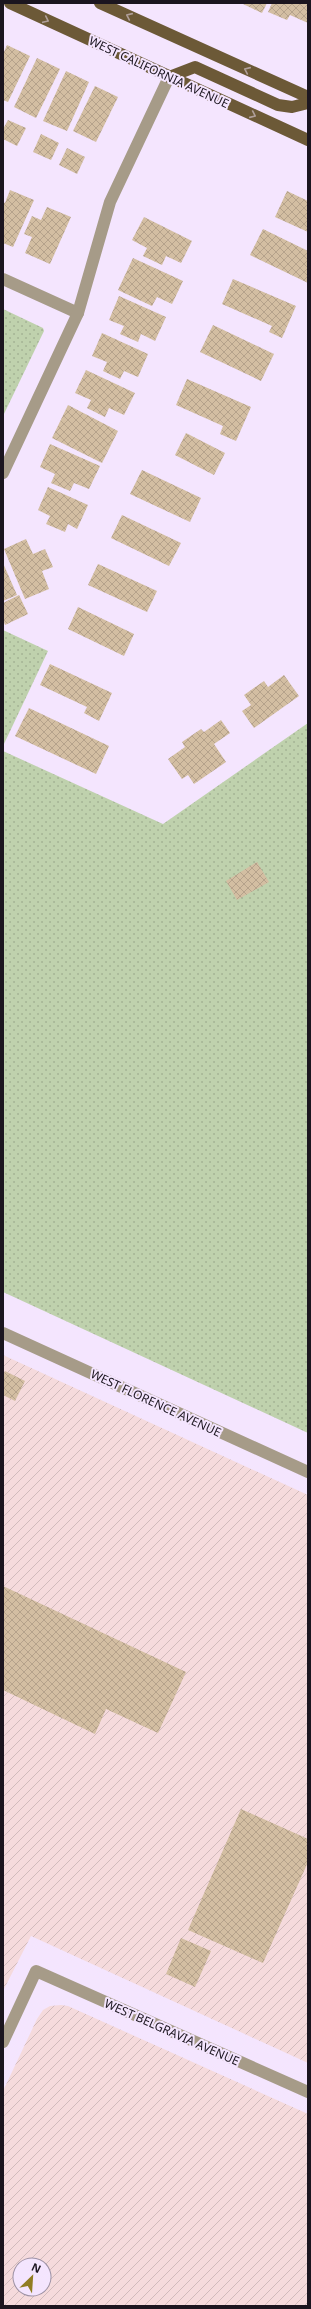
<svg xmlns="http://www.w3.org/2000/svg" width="311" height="2309" viewBox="0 0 311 2309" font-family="'Noto Sans',sans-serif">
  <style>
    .industrial { fill: url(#industrial-furrows); fill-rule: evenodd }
    .grass { fill: url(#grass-dots) }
    .building { fill: url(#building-cross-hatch) }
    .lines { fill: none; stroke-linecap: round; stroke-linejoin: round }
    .minor { stroke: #a69b88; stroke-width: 12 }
    .major { stroke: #6c5937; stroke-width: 12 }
    .oneway { stroke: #b09f9a }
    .labels { text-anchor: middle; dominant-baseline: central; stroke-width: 4; stroke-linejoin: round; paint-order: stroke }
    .street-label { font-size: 12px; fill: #1b151f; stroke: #f4e5fe }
  </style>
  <defs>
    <pattern id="industrial-furrows" width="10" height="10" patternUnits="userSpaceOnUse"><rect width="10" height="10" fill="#f5dadc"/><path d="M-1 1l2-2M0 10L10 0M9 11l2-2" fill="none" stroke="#d1babc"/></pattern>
    <pattern id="grass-dots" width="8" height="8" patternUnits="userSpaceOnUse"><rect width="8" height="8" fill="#bfd1ad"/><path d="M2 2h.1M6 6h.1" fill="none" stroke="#a4b394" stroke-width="1.8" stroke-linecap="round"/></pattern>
    <pattern id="building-cross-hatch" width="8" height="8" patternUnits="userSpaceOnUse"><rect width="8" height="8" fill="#d3bea2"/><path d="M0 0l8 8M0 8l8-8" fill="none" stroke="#b5a28b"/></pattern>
  </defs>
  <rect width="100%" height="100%" fill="#f4e5fe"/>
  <g class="industrial">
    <path d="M3,1355L308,1495V2063L31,1936L3,1991Z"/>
    <path d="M61,2005L68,2006L308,2114V2306H3V2091L37,2019L43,2010L50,2006ZM20,2265H44V2289H20Z"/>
  </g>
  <g class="grass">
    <path d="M3,309L43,328L44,331L3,416Z"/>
    <path d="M3,630L48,651L3,746Z"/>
    <path d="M308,723V1433L3,1292V751L163,824Z"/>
  </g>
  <g class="building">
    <path d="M241,3H267L262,13Z"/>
    <path d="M272,3H308V23L290,15L287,20L268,12Z"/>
    <path d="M7,45L30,56L8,102L3,100V54Z"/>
    <path d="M37,58L60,69L36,118L14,107Z"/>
    <path d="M66,71L89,82L67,131L43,121Z"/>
    <path d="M95,86L118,97L96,142L73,131Z"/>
    <path d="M8,120L26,128L17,146L3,139V129Z"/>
    <path d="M41,134L59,143L51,160L33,152Z"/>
    <path d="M67,148L85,157L77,174L59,165Z"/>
    <path d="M10,190L34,200L13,247L3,243V202L5,203Z"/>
    <path d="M287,191L308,201V232L275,217Z"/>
    <path d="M47,207L71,217L50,264L25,253L32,237L24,234L32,216L41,220Z"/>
    <path d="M144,217L192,241L181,263L166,256L162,265L143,256L147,248L132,240Z"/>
    <path d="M263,229L308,251V283L250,255Z"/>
    <path d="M133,258L183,281L172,304L157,297L152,306L118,290Z"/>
    <path d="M233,279L296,306L282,338L269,332L272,326L222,304Z"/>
    <path d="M119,296L166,317L155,341L141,334L138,342L120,334L124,326L109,320Z"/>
    <path d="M213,325L274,354L261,381L200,352Z"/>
    <path d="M102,333L148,354L138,377L124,371L120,379L103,371L107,362L92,356Z"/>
    <path d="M86,370L135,393L124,415L109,408L105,417L87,408L91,400L75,393Z"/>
    <path d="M187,379L251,407L236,441L220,434L223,426L176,405Z"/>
    <path d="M68,405L118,431L102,463L52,438Z"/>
    <path d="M186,433L225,453L214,475L175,455Z"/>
    <path d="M50,444L100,466L89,489L74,483L70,491L51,483L55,474L40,467Z"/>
    <path d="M142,470L201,498L190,522L130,494Z"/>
    <path d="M48,487L88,505L77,529L68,524L65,532L46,524L50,516L38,510Z"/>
    <path d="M122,515L181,543L169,566L111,538Z"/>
    <path d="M26,539L33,554L45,549L53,567L42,571L49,589L25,599L4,549Z"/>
    <path d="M3,563L17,595L3,601Z"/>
    <path d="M98,564L157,591L147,612L88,585Z"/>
    <path d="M19,595L28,614L5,625L3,620V603Z"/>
    <path d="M78,607L134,634L124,656L68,629Z"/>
    <path d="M50,664L112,693L99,721L84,713L87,707L40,685Z"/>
    <path d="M284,675L299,696L254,728L242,711L251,705L244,695L264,681L268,687Z"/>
    <path d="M29,708L109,746L96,774L15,736Z"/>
    <path d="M221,720L230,733L214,744L226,762L194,784L188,775L182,779L168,759L185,747L182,742L201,729L204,732Z"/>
    <path d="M257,862L269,882L237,900L226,881Z"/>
    <path d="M5,1371L25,1381L15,1401L3,1395V1375Z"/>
    <path d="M3,1586L186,1672L158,1733L106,1709L95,1734L3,1690Z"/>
    <path d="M241,1809L308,1839V1862L263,1963L188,1930Z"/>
    <path d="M181,1938L211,1951L195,1987L166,1974Z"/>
  </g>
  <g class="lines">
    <g class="minor">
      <path d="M3,279L78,313"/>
      <path d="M3,473L78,313L110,202L169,77"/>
      <path d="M3,1333L308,1472"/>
      <path d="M3,2042L36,1971L308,2092"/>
    </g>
    <g class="major">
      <path d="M10,3L308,140"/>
      <path d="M100,3L308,97"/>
      <path d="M169,77L195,67L278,105L292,107L308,103"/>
    </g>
  </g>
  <defs><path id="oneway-chevron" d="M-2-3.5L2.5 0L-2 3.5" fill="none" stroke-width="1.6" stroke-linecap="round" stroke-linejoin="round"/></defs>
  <g class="oneway">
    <use href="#oneway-chevron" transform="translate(129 16) rotate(-156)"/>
    <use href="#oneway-chevron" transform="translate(46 20) rotate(25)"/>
    <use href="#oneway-chevron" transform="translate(247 70) rotate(-156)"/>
    <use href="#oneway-chevron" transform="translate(253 115) rotate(24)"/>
  </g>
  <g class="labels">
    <g class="street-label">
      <text transform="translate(159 72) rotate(25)">WEST CALIFORNIA AVENUE</text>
      <text transform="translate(156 1403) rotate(25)">WEST FLORENCE AVENUE</text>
      <text transform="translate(172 2032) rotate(24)">WEST BELGRAVIA AVENUE</text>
    </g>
  </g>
  <rect width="311" height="2309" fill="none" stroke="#1b151f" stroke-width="8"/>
  <g transform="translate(32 2277) rotate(25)"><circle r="19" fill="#f4e5fe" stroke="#9d92a5"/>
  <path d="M0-3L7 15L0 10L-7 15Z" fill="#917d23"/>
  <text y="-6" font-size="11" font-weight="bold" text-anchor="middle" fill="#1b151f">N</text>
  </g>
</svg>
